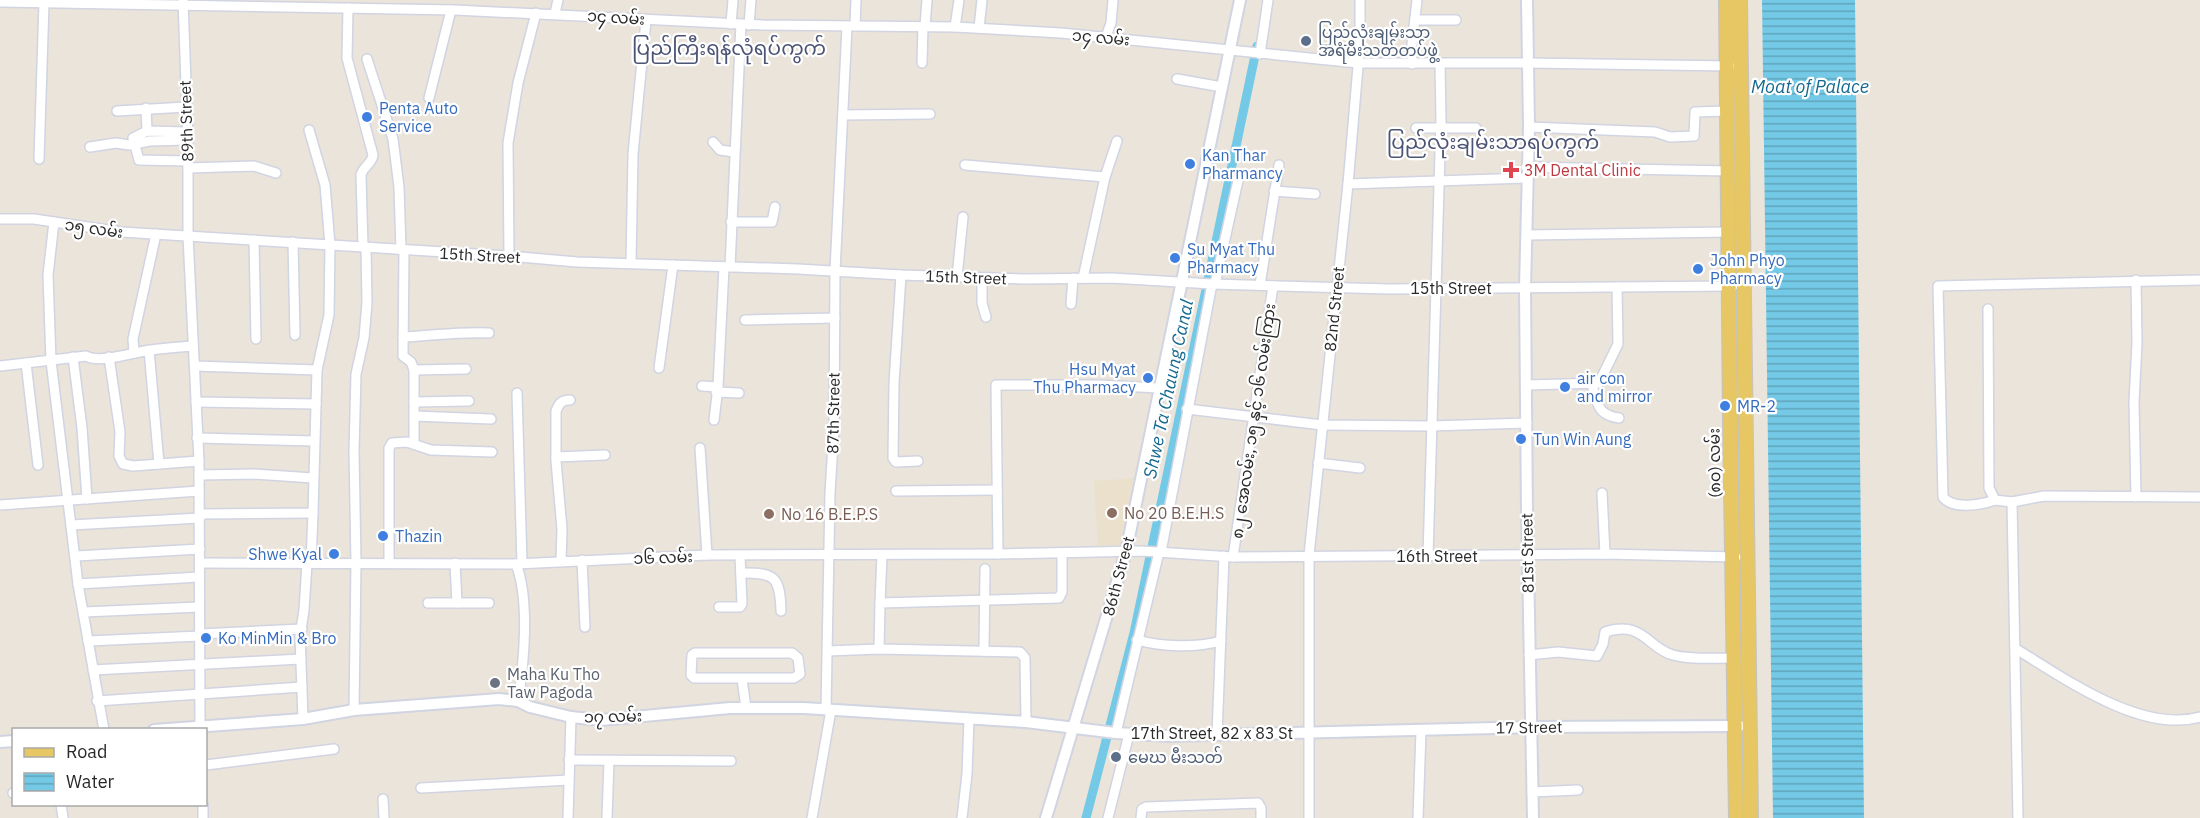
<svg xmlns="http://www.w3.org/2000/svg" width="2200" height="818" viewBox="0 0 2200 818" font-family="'IBM Plex Sans','Noto Sans Myanmar',sans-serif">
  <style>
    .education { fill: #ebe0cb }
    .water { fill: url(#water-rules) }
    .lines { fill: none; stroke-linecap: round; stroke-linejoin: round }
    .canal { stroke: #74cae6; stroke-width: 9 }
    .minor-casing { stroke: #d1d4e1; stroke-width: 12 }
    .tertiary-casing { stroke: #d1d4e1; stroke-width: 14 }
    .primary-casing { stroke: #c3c3c3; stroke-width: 16 }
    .minor { stroke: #fff; stroke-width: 9 }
    .tertiary { stroke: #fff; stroke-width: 10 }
    .primary { stroke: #e7c763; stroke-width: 14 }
    .service-dot { fill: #5c6f8a; stroke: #fff; stroke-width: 2 }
    .shop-dot { fill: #3f7fe0; stroke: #fff; stroke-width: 2 }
    .health-dot { fill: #e0444e; stroke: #fff; stroke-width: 2 }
    .education-dot { fill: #8d6e63; stroke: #fff; stroke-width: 2 }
    .worship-dot { fill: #6b7280; stroke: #fff; stroke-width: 2 }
    .labels { text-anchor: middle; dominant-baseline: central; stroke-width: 4.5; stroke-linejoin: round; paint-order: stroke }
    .street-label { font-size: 16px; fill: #292929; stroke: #fff }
    .service-label { font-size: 16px; fill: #4e5e75; stroke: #fff; text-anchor: start }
    .shop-label { font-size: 16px; fill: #366cbe; stroke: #fff; text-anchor: start }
    .health-label { font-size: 16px; fill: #be3a42; stroke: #fff; text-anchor: start }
    .education-label { font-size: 16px; fill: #785e54; stroke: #fff; text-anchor: start }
    .worship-label { font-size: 16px; fill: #5b616d; stroke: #fff; text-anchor: start }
    .water-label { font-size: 18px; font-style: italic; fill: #156890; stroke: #fff }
    .quarter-label { font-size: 20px; fill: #4c5476; stroke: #fff }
  </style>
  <defs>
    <pattern id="water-rules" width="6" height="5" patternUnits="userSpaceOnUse" patternTransform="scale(1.5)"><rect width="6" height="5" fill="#74cae6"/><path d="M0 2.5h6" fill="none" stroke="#5fa4ba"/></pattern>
  </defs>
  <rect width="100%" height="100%" fill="#eae4db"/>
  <path class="education" d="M1135,478L1120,545L1098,546L1094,481Z"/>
  <path class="water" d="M1762,0H1855L1864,818H1773Z"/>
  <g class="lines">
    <path class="canal" d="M1086,818L1134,633L1257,46"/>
    <g class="minor-casing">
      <g id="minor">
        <path d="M183,0L188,140V236L199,461L200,725"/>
        <path d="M0,2L455,10L762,25L955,27L1061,33L1358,63H1527L1730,66"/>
        <path d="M348,8L347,58L373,155C372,164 363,166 361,175L363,247"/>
        <path d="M555,13L558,0"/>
        <path d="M1415,20H1456"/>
        <path d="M731,24L733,0"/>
        <path d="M749,25L751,0"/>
        <path d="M855,26L856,0"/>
        <path d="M925,26L927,0"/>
        <path d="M955,27L959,0"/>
        <path d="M979,28L982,0"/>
        <path d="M1106,37L1111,23L1113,0"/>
        <path d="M1260,54L1268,0"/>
        <path d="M367,59L393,139L399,187L401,250"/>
        <path d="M922,63L923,26"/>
        <path d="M1412,64V44L1417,0"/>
        <path d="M1177,79L1222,87"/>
        <path d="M429,98L451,10"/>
        <path d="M146,108L147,131"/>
        <path d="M117,111L186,107"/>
        <path d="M843,115L930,114"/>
        <path d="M1529,127L1655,132L1670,137L1694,136L1695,112L1726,111"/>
        <path d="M1416,128H1476"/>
        <path d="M187,132L147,131L133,138L139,160L188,161"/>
        <path d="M713,142L720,150L734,152"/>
        <path d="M90,147L116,143L129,145L150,141L188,140"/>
        <path d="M39,159L44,3"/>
        <path d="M965,165L1105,177"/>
        <path d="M1526,167L1728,171"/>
        <path d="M188,168L254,166L276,173"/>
        <path d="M1348,184L1526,178"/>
        <path d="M1274,191L1315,194"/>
        <path d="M0,219H34L121,232L509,256L577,262L798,269L901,275L1026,279L1112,278L1212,284L1389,289L1733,286"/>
        <path d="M54,222L48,275L51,361L78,584L104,730"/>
        <path d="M731,222H772L775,207"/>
        <path d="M1527,235L1728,232"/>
        <path d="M254,240L256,339"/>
        <path d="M293,242L295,335"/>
        <path d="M404,250L403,356L411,362L414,370V444"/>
        <path d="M509,256L508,143L518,83L536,13"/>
        <path d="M631,263L633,154L646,20"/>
        <path d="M730,267L741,24"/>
        <path d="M901,275L894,383L893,458L896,462L918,461"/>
        <path d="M957,277L963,217"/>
        <path d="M982,278V303L986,317"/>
        <path d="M1083,278L1105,177L1117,141"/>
        <path d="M2136,280L2137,343L2134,402L2136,497"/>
        <path d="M1215,284L1239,176"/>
        <path d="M1260,285L1279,165"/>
        <path d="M1071,304L1073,278"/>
        <path d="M1988,309L1989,488L1995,500L2012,502L2044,496L2200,497"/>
        <path d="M745,320L835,318"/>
        <path d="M403,337C432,336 460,331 489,333"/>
        <path d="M149,350L159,464"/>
        <path d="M134,353L133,339L156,234"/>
        <path d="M73,357L82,428L87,499"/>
        <path d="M109,357L120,432L119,456L123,464L133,466L199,461"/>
        <path d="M26,363L38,465"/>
        <path d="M0,366L86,356C101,364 133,352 151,350C165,348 179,347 193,346"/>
        <path d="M195,366L317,370"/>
        <path d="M659,368L673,265"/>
        <path d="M414,370L466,369"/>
        <path d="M1527,385L1599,383L1618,344L1617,287"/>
        <path d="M1592,385C1598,404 1597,415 1619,418"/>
        <path d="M702,386L718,387"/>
        <path d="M716,392L739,393"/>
        <path d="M517,393L522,563"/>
        <path d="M196,402L316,404"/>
        <path d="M414,402L469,401"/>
        <path d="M1187,409L1322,425L1431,426L1527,423"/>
        <path d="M414,416L491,419"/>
        <path d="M714,420L718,387L724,267"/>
        <path d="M197,438L314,441"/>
        <path d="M700,448L707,555"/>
        <path d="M556,457L605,455"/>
        <path d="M1318,463L1360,468"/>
        <path d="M199,475L254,474L313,478"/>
        <path d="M896,491L997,490"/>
        <path d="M1602,493L1605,554"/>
        <path d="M1995,500C1981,505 1953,510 1943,497L1938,286L2200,280"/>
        <path d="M2012,502L2018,818"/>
        <path d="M0,505L199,491"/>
        <path d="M200,514L313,513L317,370L329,315L330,245L325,185L309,130"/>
        <path d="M71,525L200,518"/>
        <path d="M1161,552L1212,284"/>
        <path d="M998,554L996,385H1099L1159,388"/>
        <path d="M76,556L200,549"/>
        <path d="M1428,556L1441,120L1440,63"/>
        <path d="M1233,557L1273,286"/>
        <path d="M582,560L585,627"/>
        <path d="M561,561L562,529L556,461V411C559,403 562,400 570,400"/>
        <path d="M389,562V448L392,443L407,442L431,450L492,452"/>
        <path d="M200,563L516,564L707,555L998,554L1142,551L1233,557L1605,554L1736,557"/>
        <path d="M311,563L313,513"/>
        <path d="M455,563L457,603"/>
        <path d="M516,564C530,600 524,663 518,701"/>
        <path d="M741,573C776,572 780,578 781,611"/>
        <path d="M78,584L199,577"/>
        <path d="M428,603H489"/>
        <path d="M880,603L882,555"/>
        <path d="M719,607H740L742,604L740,556"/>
        <path d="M84,612L199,607"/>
        <path d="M200,634L302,629"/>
        <path d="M1137,640C1163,647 1195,648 1221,641"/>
        <path d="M88,641L200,636"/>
        <path d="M879,649L880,603L1059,598L1062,592V553"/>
        <path d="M2016,649C2064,678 2141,734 2200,717"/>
        <path d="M828,651L879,649L1020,652L1025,658L1026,722"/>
        <path d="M984,651L985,569"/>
        <path d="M695,653H792L798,658L800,674L794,678H694L691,675L692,655Z"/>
        <path d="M1529,655L1558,652L1597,656L1603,644L1605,632C1644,620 1647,648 1673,655C1692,660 1715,658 1735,658"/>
        <path d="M93,670L301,659"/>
        <path d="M742,679L746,708"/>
        <path d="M97,701L302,687"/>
        <path d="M354,710L356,562L354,451L356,374L364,338L367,303L366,247"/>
        <path d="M826,710L830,493L834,428L835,271L847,27"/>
        <path d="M303,719L300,636L304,610L307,563"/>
        <path d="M1116,733L1159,552"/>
        <path d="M1217,735L1224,556"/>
        <path d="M569,760L731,761"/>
        <path d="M206,765L334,749"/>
        <path d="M421,788L569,780"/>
        <path d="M1532,792L1578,790"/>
        <path d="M13,793H14"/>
        <path d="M383,799L384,818"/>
        <path d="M61,804L63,818"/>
        <path d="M203,804V818"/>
        <path d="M568,818L571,717"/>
        <path d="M607,818L609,761"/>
        <path d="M812,818L831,710"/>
        <path d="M962,818L967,774L969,719"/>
        <path d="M1108,818L1129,734"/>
        <path d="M1141,818L1142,809L1146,807L1258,803L1261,808V818"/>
        <path d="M1309,818V555L1348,184L1360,43V0"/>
        <path d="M1418,818L1421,731"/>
      </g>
    </g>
    <g class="tertiary-casing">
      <g id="tertiary">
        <path d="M1527,0L1529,127L1525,288L1527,514L1533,818"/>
        <path d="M154,730L303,719L354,710L499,699L518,701L530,707L571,717L601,720L730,708H804L1026,722L1116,733L1169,736L1532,727L1740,726"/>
        <path d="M0,742L14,741"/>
        <path d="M1046,818L1126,552L1240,0"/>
      </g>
    </g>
    <g class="primary-casing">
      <g id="primary">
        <path d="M1726,0L1730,418L1736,818"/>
        <path d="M1740,0L1751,818"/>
      </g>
    </g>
    <use href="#minor" class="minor"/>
    <use href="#tertiary" class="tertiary"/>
    <use href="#primary" class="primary"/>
  </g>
  <g class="service-dot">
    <circle cx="1306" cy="41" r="6"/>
    <circle cx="1116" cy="757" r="6"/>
  </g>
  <g class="shop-dot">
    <circle cx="367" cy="117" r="6"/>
    <circle cx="1190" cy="164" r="6"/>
    <circle cx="1175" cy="258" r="6"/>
    <circle cx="1698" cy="269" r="6"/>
    <circle cx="1148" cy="378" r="6"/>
    <circle cx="1565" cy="387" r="6"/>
    <circle cx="1725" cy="406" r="6"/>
    <circle cx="1521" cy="439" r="6"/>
    <circle cx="383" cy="536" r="6"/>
    <circle cx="334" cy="554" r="6"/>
    <circle cx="206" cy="638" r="6"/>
  </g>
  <path class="health-dot" d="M1508 161h6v6h6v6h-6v6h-6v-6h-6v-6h6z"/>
  <g class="education-dot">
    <circle cx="1112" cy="513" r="6"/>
    <circle cx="769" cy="514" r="6"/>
  </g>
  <circle class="worship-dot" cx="495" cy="683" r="6"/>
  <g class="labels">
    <g class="street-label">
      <text transform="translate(616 17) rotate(4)">၁၄ လမ်း</text>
      <text transform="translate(1101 37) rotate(5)">၁၄ လမ်း</text>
      <text transform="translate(186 121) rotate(-92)">89th Street</text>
      <text transform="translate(94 228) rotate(8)">၁၅ လမ်း</text>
      <text transform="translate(480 255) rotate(3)">15th Street</text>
      <text transform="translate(966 277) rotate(2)">15th Street</text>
      <text x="1451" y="288">15th Street</text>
      <text transform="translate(1334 309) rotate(-84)">82nd Street</text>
      <text transform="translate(833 413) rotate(-89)">87th Street</text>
      <text transform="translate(1253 421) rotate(-82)">၈၂ အေလမ်း, ၁၅ နှင့် ၁၆ လမ်းကြား</text>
      <text transform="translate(1714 463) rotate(-91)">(၈၀) လမ်း</text>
      <text transform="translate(1527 553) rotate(-91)">81st Street</text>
      <text x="1437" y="556">16th Street</text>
      <text transform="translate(663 557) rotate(-2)">၁၆ လမ်း</text>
      <text transform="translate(1118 576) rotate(-75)">86th Street</text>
      <text transform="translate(613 716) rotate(-1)">၁၇ လမ်း</text>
      <text transform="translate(1529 727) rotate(-1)">17 Street</text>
      <text x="1212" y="733">17th Street, 82 x 83 St</text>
    </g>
    <g class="service-label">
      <text x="1318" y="32">ပြည်လုံးချမ်းသာ<tspan x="1318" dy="18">အရံမီးသတ်တပ်ဖွဲ့</tspan></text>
      <text x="1128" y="757">မေဃ မီးသတ်</text>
    </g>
    <g class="shop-label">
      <text x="379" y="108">Penta Auto<tspan x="379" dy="18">Service</tspan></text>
      <text x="1202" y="155">Kan Thar<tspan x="1202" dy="18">Pharmancy</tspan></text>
      <text x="1187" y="249">Su Myat Thu<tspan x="1187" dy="18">Pharmacy</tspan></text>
      <text x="1710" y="260">John Phyo<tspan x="1710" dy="18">Pharmacy</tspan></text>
      <text x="1136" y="369" text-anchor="end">Hsu Myat<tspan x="1136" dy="18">Thu Pharmacy</tspan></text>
      <text x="1577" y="378">air con<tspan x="1577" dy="18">and mirror</tspan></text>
      <text x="1737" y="406">MR-2</text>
      <text x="1533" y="439">Tun Win Aung</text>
      <text x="395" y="536">Thazin</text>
      <text x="322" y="554" text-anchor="end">Shwe Kyal</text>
      <text x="218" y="638">Ko MinMin &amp; Bro</text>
    </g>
    <g class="health-label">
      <text x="1524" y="170">3M Dental Clinic</text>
    </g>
    <g class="education-label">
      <text x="1124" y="513">No 20 B.E.H.S</text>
      <text x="781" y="514">No 16 B.E.P.S</text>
    </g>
    <g class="worship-label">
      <text x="507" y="674">Maha Ku Tho<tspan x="507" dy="18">Taw Pagoda</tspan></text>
    </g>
    <g class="water-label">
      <text x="1810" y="86">Moat of Palace</text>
      <text transform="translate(1168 389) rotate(-78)">Shwe Ta Chaung Canal</text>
    </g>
    <g class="quarter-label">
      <text x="729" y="47">ပြည်ကြီးရန်လုံရပ်ကွက်</text>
      <text x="1493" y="141">ပြည်လုံးချမ်းသာရပ်ကွက်</text>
    </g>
  </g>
  <rect x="12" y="728" width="195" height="78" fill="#ffffff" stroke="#a9a9a9" stroke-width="1.5"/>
  <rect x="24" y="748" width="30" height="9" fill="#e7c763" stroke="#a9a9a9" stroke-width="1.5"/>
  <text x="66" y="758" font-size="18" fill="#292929">Road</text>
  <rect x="24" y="773" width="30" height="18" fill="url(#water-rules)" stroke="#a9a9a9" stroke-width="1.5"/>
  <text x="66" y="788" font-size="18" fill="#292929">Water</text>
</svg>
